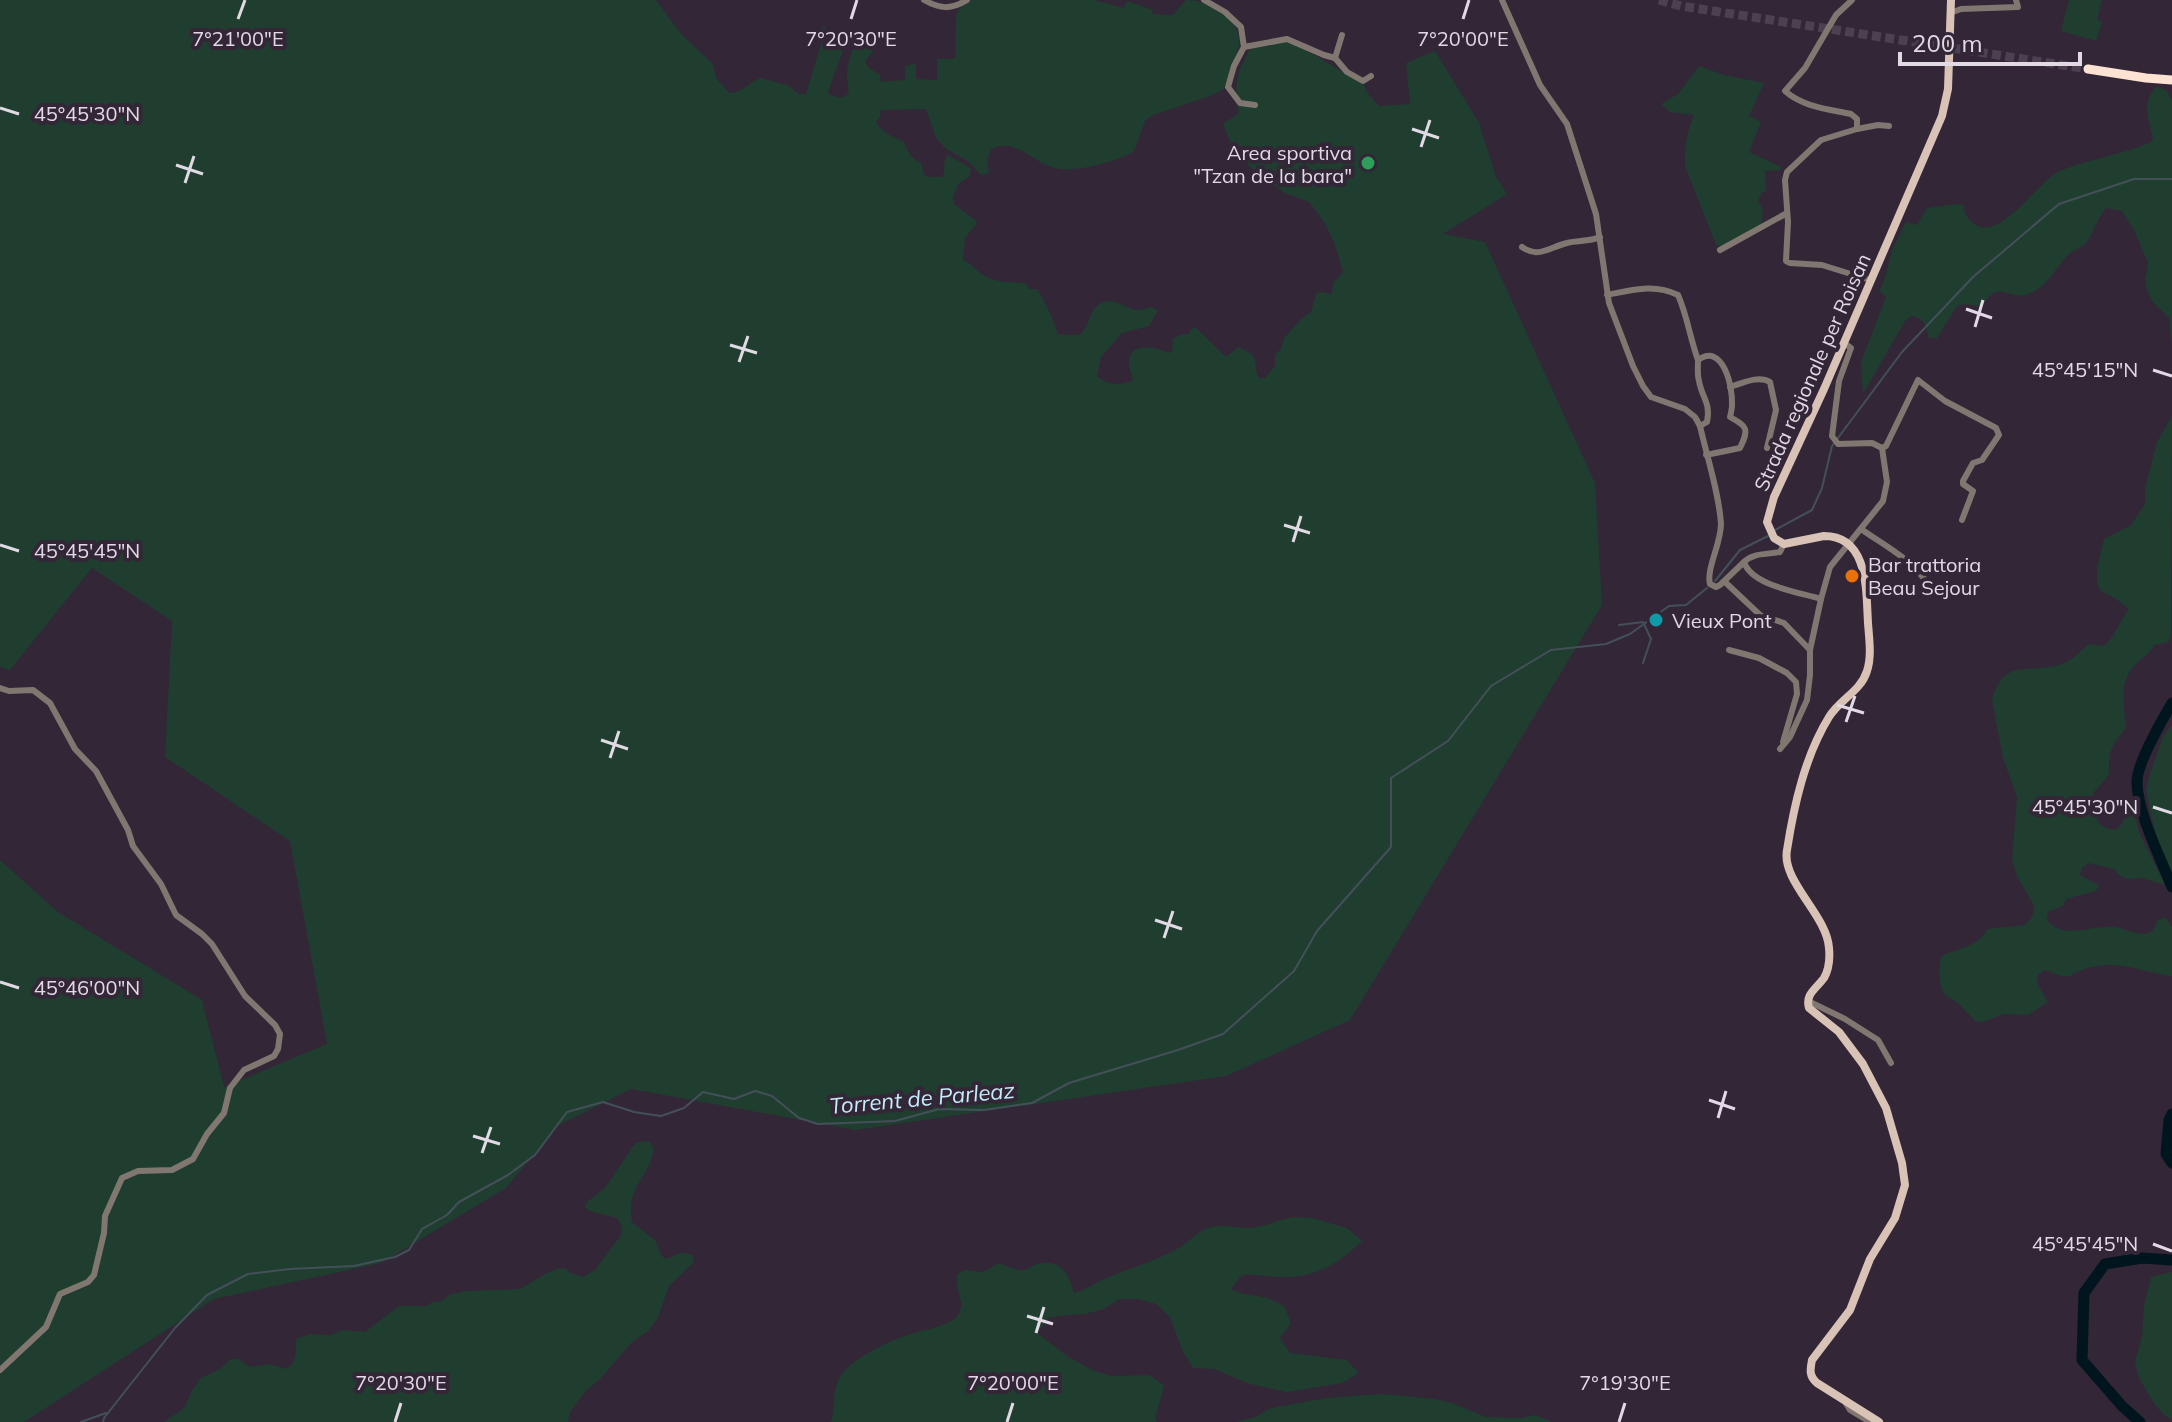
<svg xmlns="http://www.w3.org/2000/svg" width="2172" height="1422" viewBox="0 0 2172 1422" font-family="Mulish,sans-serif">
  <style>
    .green { fill: #203e2f }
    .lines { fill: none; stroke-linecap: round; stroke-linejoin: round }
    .stream { stroke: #445059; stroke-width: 2 }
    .river { stroke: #00151d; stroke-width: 11 }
    .highway-tunnel { stroke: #4c4151; stroke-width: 9; stroke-dasharray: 9 4.5; stroke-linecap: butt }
    .minor { stroke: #817771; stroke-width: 6 }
    .major { stroke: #d9c3b7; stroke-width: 8 }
    .highway { stroke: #fce2d3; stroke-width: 9 }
    .ticks { fill: none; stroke: #e1d9e4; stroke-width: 3 }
    .leisure-dot { fill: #2e9e5b; stroke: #322637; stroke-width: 3 }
    .food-dot { fill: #e8710a; stroke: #322637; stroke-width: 3 }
    .culture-dot { fill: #0f9aa8; stroke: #322637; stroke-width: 3 }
    .labels { text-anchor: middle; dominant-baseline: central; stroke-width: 8; stroke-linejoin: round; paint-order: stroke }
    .poi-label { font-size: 20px; fill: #e1d9e4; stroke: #322637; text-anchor: start }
    .street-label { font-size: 20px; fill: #e1d9e4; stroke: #322637 }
    .water-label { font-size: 22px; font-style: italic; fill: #c4ecfb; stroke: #322637 }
    .ticks-label { font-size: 20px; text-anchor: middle; fill: #e1d9e4; stroke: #322637; stroke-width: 8; stroke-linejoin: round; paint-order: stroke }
  </style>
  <rect width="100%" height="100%" fill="#322637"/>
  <g class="green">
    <path d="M0,0H656L681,34L713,64L716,78L729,93C743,93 749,82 761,78L787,85L799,94H806L821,44L823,24L830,34L833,45L843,51L828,92L830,95L841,98L848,94C850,86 846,81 847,73C848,60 854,45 860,33H864L877,40L879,44L865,61L869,68L880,75L881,82L905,80V66L916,63V79L937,80V59H955L956,16L959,9L972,0H1094L1124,8L1127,1L1153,10L1152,14L1173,15L1186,0C1199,0 1205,4 1216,10C1256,33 1234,56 1224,89L1210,96L1153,115L1145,121L1134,151C1117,162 1075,173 1055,168C1033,163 1016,137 991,149L987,161L989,173L981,175L969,162L945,148L936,138L926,109L881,110L880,117L876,122C881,132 893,137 903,141C910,153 908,156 921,163L924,174L927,177H942C947,170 941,161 948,155L969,167L971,170L969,177L959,183L953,197L954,204L975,220L977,223L965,238L963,260C972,264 973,267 979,272C990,283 1011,282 1025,283L1029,289H1037C1046,303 1053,319 1058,334C1063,334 1072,336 1077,335C1090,333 1087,306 1104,302C1124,297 1125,317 1151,307L1158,310L1149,326L1122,333L1101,357L1097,376C1106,385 1122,386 1133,380C1132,373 1128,368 1129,360C1131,342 1157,347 1169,353L1172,351L1173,339L1180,335L1188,334L1192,328H1196L1226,357L1238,347C1261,357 1253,359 1258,378H1265L1275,366V354L1281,349L1284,338L1300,320L1311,312L1316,294L1320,292L1331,294L1334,282L1343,272L1335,245L1325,223L1309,202L1285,193L1256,172L1235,153L1223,124L1239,113C1234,82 1235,77 1250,49C1260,47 1272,42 1282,42C1299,42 1345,75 1364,84L1366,91L1379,106L1410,104L1406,63L1435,51L1479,123L1496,177L1507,194L1443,234L1485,242L1595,483L1602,605L1350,1020L1226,1076L856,1130L631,1089L559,1125L506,1188L381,1263L214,1299L24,1422H0V860L58,912L202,1000L224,1087L327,1044L290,841L165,757L172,621L92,568L10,670L0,667Z"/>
    <path d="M2069,0H2102L2097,20L2102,22L2096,41L2061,31Z"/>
    <path d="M1699,66L1724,75L1764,83L1749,116L1761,122L1749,152L1781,167L1780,170L1765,171L1766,191L1762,192L1758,201L1763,209L1761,225L1723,247L1716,245L1685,166C1684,148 1687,131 1694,115L1670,112L1661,104L1678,94Z"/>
    <path d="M2157,86L2167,91L2172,100V345L2169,318L2152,301L2146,287L2145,279L2148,263L2135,232L2122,211L2106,208C2097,219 2095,229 2088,240C2083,249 2075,248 2068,255C2057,266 2049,283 2035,291C2014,303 2006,287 1994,293C1989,295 1985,302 1981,306L1965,304L1957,306L1937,338H1929C1926,326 1925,318 1911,316L1905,321L1863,394L1861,362L1886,297L1879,291L1884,281L1892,250L1906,222L1917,225L1927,208L1957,204L1964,205C1964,213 1966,216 1971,221C1996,249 2039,179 2060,171C2089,159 2120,155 2149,143L2153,139C2149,118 2140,103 2157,86Z"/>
    <path d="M2172,416L2171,635L2169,642L2154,645C2150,654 2142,658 2135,665C2118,682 2124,706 2126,728C2111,745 2108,753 2109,775L2094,792L2091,799L2097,814V821C2103,828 2109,830 2118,829L2127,815L2135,814L2139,832L2165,885L2142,878L2127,879L2119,875L2114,869L2089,863L2082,868L2080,875L2099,885L2096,891L2066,899L2063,906L2048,912L2047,920C2063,941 2093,924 2114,927C2124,928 2136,935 2146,934C2153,932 2155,927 2158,920L2165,917L2172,927V976C2149,973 2128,964 2104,965C2097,966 2085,968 2079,971C2072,974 2070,978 2062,976C2055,975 2051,971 2044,970L2038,975L2037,983L2048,1002L2028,1015L2004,1014L1983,1022L1975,1021L1958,1003L1945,995L1941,988L1939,972L1941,956C1957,949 1980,946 1987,929L2025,925L2030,920L2034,912L2033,904L2017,876L2012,860L2017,797L2003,758L1992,700C2005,654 2031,677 2064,663C2073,660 2081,650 2089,644L2104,646C2115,637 2120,620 2129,609L2115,598L2101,591L2097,584V568L2104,539L2131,525L2145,504V488L2157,442Z"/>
    <path d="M2172,725V874L2158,845L2146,791L2149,777L2163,736Z"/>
    <path d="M643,1141L650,1142L654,1148C649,1179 626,1185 632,1222L655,1240L660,1253L665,1259C677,1255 680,1250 692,1255L694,1262L669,1286L657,1320L648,1331L631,1343L601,1378L585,1392L570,1412L568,1422H164L184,1408L193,1389L201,1378L220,1369L231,1359H238L250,1367L270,1364L286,1369C297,1363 296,1351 296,1339L310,1334L330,1335L343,1330L365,1332L399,1306H427L432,1302H440L451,1294L467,1291L520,1289L545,1274L557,1269L565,1268L570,1273L583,1277L595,1270L621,1235L622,1227L617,1218L590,1211L585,1207L588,1201L605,1188L632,1148L636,1143Z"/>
    <path d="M1293,1217L1312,1218L1347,1228L1362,1241C1338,1264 1316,1278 1281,1277C1267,1277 1258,1274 1242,1275L1231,1289L1240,1293L1268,1298L1284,1306L1291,1323L1280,1338L1290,1353L1346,1360L1359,1373L1342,1383L1287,1392L1250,1384L1214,1369L1193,1368L1183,1352L1170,1317L1156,1304L1138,1299H1119L1104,1309L1085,1314L1067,1315L1048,1318L1037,1333L1067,1356L1094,1371L1112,1376L1149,1375L1164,1385L1155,1420L1157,1422H831C836,1406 831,1388 842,1374C855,1357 890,1340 911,1334C924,1330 942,1327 953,1320C956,1318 959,1314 960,1311C964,1300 955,1287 957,1274L965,1270L983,1272L999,1263C1006,1265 1017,1272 1025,1270C1029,1269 1033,1265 1037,1264C1061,1258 1069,1274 1074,1293C1085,1291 1092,1284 1102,1280C1127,1269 1153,1262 1177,1249C1186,1244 1193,1236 1202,1231C1220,1220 1238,1231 1257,1227C1269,1225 1281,1219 1293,1217Z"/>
    <path d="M2172,1272V1420L2163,1414L2154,1403L2139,1378L2135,1363L2142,1336L2144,1306L2151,1277Z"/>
    <path d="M1382,1394L1435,1399L1452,1403L1486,1417L1522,1418L1535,1415L1552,1422H1237L1255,1417L1271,1408L1327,1398Z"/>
  </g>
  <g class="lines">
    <g class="stream">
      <path d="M1775,530L1812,510L1822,488L1832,446L1902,352L1973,277L2059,204L2134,179H2172"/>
      <path d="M1715,581L1740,550L1768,536"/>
      <path d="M1619,625L1643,622L1651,639L1643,663"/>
      <path d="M81,1422L106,1413"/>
      <path d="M103,1422L104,1418L175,1328L207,1295L248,1274L290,1269L354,1266L395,1257L409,1250L422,1229L447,1215L459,1202L508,1175L535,1155L567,1112L603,1102L634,1112L661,1116L684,1108L703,1092L734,1099L755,1091L772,1096L799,1118L818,1124L895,1121L939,1109L984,1110L1032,1103L1069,1083L1178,1050L1223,1034L1294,971L1317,931L1391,847V778L1448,741L1491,686L1551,650L1606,644L1630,634L1669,606L1686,605L1707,588"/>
    </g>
    <g class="river">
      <path d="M2172,703C2162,720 2137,764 2137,782C2137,812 2161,859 2172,887"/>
      <path d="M2172,1114L2169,1120L2166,1154L2172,1163"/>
      <path d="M2140,1422L2122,1406L2082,1360L2084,1293L2105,1264L2142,1258L2172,1260"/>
    </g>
    <path class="highway-tunnel" d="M1659,0L1681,6L2088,69"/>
    <g class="minor">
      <path d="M924,0C940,9 951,10 967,0"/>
      <path d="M1204,0L1225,12L1241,27L1244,47L1234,66L1228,87L1240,103L1255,105"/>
      <path d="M1502,0L1540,85L1567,124L1596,214L1609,303L1633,366L1643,386L1651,397L1685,409L1695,417L1700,426C1707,457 1719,493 1721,524C1721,544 1706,569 1710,584L1716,587L1720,585L1744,562"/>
      <path d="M1852,0L1836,15L1805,68L1785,91C1803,107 1828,109 1851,114L1857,119V129"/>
      <path d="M1950,13L1961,9L2018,7L2016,0"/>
      <path d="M1244,47L1287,39L1324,55L1335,58L1347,72L1363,81L1371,76"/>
      <path d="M1335,58L1342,35"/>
      <path d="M1522,247C1539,259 1550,247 1567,243C1578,240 1589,242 1600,237"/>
      <path d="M1720,250L1787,213"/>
      <path d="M1870,280L1822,265L1790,263L1786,261L1788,222L1785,180L1787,172L1821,140L1857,129L1878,125L1889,126"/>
      <path d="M1607,295C1632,290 1654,283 1678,295C1687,315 1690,338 1698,360"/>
      <path d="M1730,387C1743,383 1758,375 1770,382L1776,410L1767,448"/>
      <path d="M1700,426L1707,422C1711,403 1702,398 1699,381C1697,374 1698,367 1698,360C1723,342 1733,387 1732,405C1732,409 1731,413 1730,417C1748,427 1749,429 1740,448L1706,455"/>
      <path d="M1882,448L1886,446L1918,380L1945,401L1996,428L1999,435L1982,460L1973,463L1963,481V484L1973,491L1962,520"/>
      <path d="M1861,529C1888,548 1910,558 1929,585"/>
      <path d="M1784,544L1780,552C1767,555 1754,552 1744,562C1752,586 1799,592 1821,599"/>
      <path d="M1725,582L1760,615L1784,623L1810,650"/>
      <path d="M1729,650L1759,658L1787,673L1796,682L1797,694L1783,742"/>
      <path d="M0,688L9,691L33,690L50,703L75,749L96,771L128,830L133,846L161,884L176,915L202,934L212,944L245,996L275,1025L280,1034L278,1049L274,1056L244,1070L230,1088L224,1113L207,1134L193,1159L172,1170L138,1171L122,1178L105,1216L104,1233L94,1275L88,1282L60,1294L46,1327L0,1370"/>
      <path d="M1780,749L1790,737L1807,700L1810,675V650L1821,599L1830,567L1883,501L1887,482L1882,448L1872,443L1838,444L1832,436L1839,381L1851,348L1844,343"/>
      <path d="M1808,1001L1845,1019L1878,1040L1891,1063"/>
      <path d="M1845,1402L1850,1410L1870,1422"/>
    </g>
    <path class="major" d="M1879,1422L1817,1383C1809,1376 1810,1370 1812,1360L1850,1310L1870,1259L1895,1218L1905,1185L1902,1163L1886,1108L1863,1064L1839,1032L1809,1008C1805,994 1816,989 1824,978C1829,969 1830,958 1829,948C1827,915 1781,881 1787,850C1794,805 1805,756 1829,717C1839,700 1861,691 1867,671C1872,656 1869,638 1868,623C1866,591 1869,536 1824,536L1784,544L1774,538L1767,522L1774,497L1824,389L1942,116L1948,89L1951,0"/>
    <path class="highway" d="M2088,69L2146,78L2172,80"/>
  </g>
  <path class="ticks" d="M238,19L245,0M851,19L857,0M1463,19L1469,0M0,108L19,114M1412,129L1439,138M1421,147L1430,120M176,165L203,174M185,183L194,156M1966,309L1992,318M1975,327L1983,300M730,345L757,353M739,362L748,336M2153,370L2172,376M1284,525L1310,533M1293,542L1301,516M0,545L19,551M1837,705L1864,713M1846,722L1855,696M601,740L628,749M610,758L619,731M2153,807L2172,813M1155,920L1182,929M1164,938L1173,911M0,982L19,988M1709,1100L1735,1109M1718,1118L1726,1091M473,1136L500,1144M482,1153L491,1127M2153,1244L2172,1251M1027,1316L1053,1324M1036,1333L1044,1307M395,1422L401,1403M1007,1422L1013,1403M1619,1422L1625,1403"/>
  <circle class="leisure-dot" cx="1368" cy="163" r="8"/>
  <circle class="food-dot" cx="1852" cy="576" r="8"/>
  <circle class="culture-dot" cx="1656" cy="620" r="8"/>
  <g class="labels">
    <g class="poi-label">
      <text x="1352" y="152" text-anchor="end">Area sportiva<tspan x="1352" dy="23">"Tzan de la bara"</tspan></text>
      <text x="1868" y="564">Bar trattoria<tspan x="1868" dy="23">Beau Sejour</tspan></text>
      <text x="1672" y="620">Vieux Pont</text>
    </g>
    <g class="street-label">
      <text transform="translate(1812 372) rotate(-66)">Strada regionale per Roisan</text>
    </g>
    <g class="water-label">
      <text transform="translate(922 1098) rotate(-5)">Torrent de Parleaz</text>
    </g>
  </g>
  <g class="ticks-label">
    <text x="238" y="46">7°21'00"E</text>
    <text x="851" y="46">7°20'30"E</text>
    <text x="1463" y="46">7°20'00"E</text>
    <text x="87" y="121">45°45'30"N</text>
    <text x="2085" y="377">45°45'15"N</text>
    <text x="87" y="558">45°45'45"N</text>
    <text x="2085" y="814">45°45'30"N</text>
    <text x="87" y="995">45°46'00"N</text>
    <text x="2085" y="1251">45°45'45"N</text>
    <text x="401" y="1390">7°20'30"E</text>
    <text x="1013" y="1390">7°20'00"E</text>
    <text x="1625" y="1390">7°19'30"E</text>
  </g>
  <path d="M1900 52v12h180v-12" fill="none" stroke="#e1d9e4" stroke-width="4"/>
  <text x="1912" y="52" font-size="24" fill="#e1d9e4" stroke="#322637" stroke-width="6" paint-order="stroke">200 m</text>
</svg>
